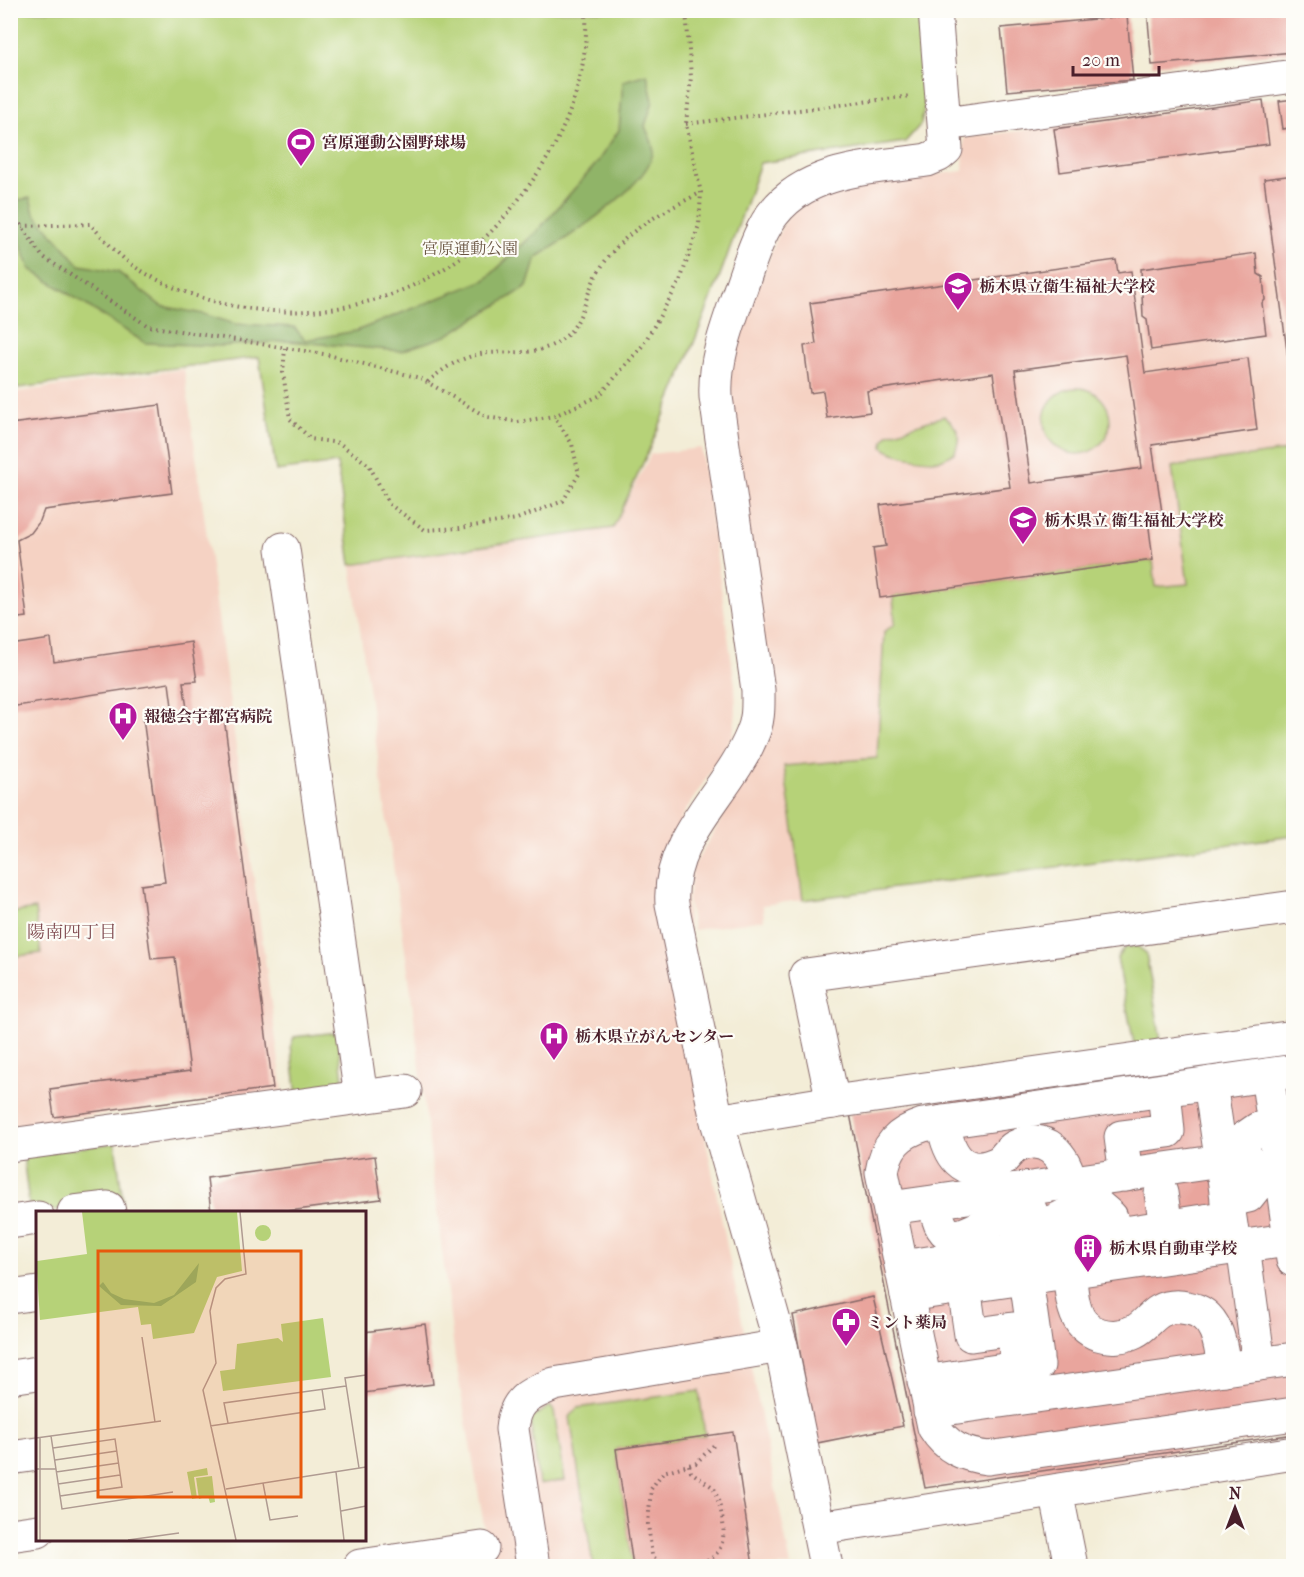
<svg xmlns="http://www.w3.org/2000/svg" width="1304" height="1577" viewBox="0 0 1304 1577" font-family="'IM FELL French Canon','Noto Serif JP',serif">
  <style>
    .built { fill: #f5d2c3 }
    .green { fill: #b6d278; stroke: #807852; stroke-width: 1.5 }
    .forest { fill: #90b468; stroke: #6d6a4a; stroke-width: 1.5 }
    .building { fill: #e9a59d; fill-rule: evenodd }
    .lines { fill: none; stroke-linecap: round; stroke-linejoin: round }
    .minor-casing { stroke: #856767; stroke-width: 35 }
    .path { stroke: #856767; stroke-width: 4; stroke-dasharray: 1.5 4.5; stroke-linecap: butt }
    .minor { stroke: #fff; stroke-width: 33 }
    .labels { text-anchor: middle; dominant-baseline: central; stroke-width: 4.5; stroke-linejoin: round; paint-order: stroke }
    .poi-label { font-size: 16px; font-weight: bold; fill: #4a1f2b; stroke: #fdfcf7; text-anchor: start }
    .park-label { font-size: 16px; fill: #6a5542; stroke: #fdfcf7 }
    .neighbourhood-label { font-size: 18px; fill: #824e53; stroke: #fdfcf7 }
    .inset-road { fill: none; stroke: #af9b92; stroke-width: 1.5 }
    .view { fill: #e8590c; fill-opacity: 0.15; stroke: #e8590c; stroke-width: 3 }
    .inset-edge { fill: none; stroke: #4a1f2b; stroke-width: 3 }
  </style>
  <rect width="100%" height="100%" fill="#fdfcf7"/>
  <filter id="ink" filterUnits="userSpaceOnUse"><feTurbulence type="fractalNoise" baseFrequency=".0167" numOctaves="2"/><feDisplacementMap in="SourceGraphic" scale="12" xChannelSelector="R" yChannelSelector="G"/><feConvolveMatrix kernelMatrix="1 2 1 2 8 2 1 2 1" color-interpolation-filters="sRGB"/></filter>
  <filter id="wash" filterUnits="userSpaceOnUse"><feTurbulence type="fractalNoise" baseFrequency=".008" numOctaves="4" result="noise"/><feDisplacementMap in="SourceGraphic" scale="24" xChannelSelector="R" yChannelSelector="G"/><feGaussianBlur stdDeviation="1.35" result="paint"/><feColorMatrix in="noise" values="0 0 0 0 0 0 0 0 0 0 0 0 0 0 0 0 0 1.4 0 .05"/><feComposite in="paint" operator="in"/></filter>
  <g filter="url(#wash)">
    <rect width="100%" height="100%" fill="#f3edd7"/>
    <g class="built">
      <path d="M1293,96V836L763,905L764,920L693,930L688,899L693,867L737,793L770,723L730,384L733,351L781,228L790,215L828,189L963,171L964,138Z"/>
      <path d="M184,369L283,1091L11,1126L10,393Z"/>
      <path d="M701,448L735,685L736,712L733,736L681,818L702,1121L791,1566H491L455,1358L411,993L351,565L613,528L651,454Z"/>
    </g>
    <g class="green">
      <path d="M10,11H920L927,92L921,124L905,142L760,163C718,287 670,409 613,528L351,565L337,463L276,471L259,357L11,389Z"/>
      <circle cx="1077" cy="421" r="33"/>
      <path d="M944,416C958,427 962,435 955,452C949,456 944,460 938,460C926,461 890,455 883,447L884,440L889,434Z"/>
      <path d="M1293,450V836L803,900L784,766L877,758L884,632L895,624L893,596L1153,560L1156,587L1188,584L1172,467Z"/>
      <path d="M35,909L41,953L11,957V913Z"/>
      <path d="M1137,946L1146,953L1161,1041L1134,1044L1117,958L1124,948Z"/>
      <path d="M337,1032L343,1079L329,1092L297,1096L291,1045L294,1037Z"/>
      <path d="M115,1143L123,1201L30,1213L23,1155Z"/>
      <path d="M699,1391L705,1436L616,1449L633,1566H593L570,1417L577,1408Z"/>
      <path d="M550,1406L554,1411L565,1480L539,1484L531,1425L533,1417Z"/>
    </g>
    <path class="forest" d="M647,74L653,101L645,126C647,132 652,140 653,147C657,182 563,241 536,258L527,287L446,336L401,351L288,341L221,346L145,343L30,269L16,231L11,227V201L30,198L34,213L80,265L118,272L161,306L203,314L235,324L294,327L305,340L356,331L485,280L540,228L596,164L619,130L623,81Z"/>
    <g id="blocks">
      <g class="building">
        <path d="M1147,10H1294V52L1152,65Z"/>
        <path d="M1127,16L1133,80L1007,91L1001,28Z"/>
        <path d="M1294,99V127L1283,129L1279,101Z"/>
        <path d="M1263,100L1269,144L1060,172L1054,129Z"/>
        <path d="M1294,175V388H1292L1264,179Z"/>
        <path d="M1256,253L1258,274L1263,277L1265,300L1262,303L1266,334L1151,350L1147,320L1143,317L1141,269Z"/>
        <path d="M1116,260L1118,273L1131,271L1145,373L1248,358L1257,430L1152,445L1163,519L1148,520L1153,560L880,598L873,548L886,546L880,505L1010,487L993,373L867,391L870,412L827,418L823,391L810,393L804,346L816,344L810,303ZM1126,355L1142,468L1031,483L1015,370Z"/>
        <path d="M160,405L172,493L44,510L40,521L31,533L17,540L27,617L10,619V424Z"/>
        <path d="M51,639L54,662L191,642L197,681L183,682L188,715L223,710L273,1088L54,1117L50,1089L190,1071L175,957L151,959L141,885L165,882L143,718L173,714L169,683L10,707V645Z"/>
        <path d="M1294,1051V1434L925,1488L850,1114Z"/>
        <path d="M375,1156L381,1199L281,1212H211L207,1178Z"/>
        <path d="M873,1297L903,1426L817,1443L793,1315Z"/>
        <path d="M425,1324L433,1384L364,1393V1332Z"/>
        <path d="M733,1432L753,1566H633L616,1449Z"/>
      </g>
    </g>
  </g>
  <g filter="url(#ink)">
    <use href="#blocks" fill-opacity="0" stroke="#856767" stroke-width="1.5"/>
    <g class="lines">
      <g class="minor-casing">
        <g id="minor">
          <path d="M945,124L1294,76"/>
          <path d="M283,549L361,1097"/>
          <path d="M1294,1071L923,1125C898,1133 886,1146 882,1172L934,1427C947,1448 963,1455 988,1458L1294,1414"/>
          <path d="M1267,1075L1293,1260"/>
          <path d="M1210,1083L1233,1239"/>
          <path d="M833,1102L806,975L1294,907"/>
          <path d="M717,1121L833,1102L1294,1037"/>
          <path d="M943,1122C948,1153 961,1180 998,1163C1005,1159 1008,1151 1015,1147C1044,1131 1066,1155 1070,1183"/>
          <path d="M10,1145L405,1091"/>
          <path d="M1126,1175L1121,1137L1168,1131L1164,1090"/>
          <path d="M1025,1189C1035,1257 1066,1202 1097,1205L1111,1217L1115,1234"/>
          <path d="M1161,1193L1166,1227"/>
          <path d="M1227,1201L1248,1196L1256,1186V1170C1246,1160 1241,1152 1245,1138L1258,1129L1274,1126"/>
          <path d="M935,1202C945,1291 1014,1165 1024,1249"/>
          <path d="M890,1208L1221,1161"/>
          <path d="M74,1212L108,1208L109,1212"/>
          <path d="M10,1222L38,1218"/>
          <path d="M1243,1246L1259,1364"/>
          <path d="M902,1267L1229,1217"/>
          <path d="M1069,1272C1071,1284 1071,1297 1075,1309C1082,1335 1112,1343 1135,1331C1144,1327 1151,1316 1160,1311C1169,1306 1178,1306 1187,1308C1217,1312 1221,1344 1224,1369"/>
          <path d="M1026,1279L1037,1357"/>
          <path d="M964,1287L971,1335L1013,1329L1018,1368"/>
          <path d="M907,1295L1294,1239"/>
          <path d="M10,1297L38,1293"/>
          <path d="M10,1377L38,1373"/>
          <path d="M924,1382L1038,1365"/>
          <path d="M930,1411L1294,1359"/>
          <path d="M10,1458L38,1454"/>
          <path d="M1056,1491L1071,1566"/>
          <path d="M819,1528L1294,1453"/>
          <path d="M10,1535L38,1531"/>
          <path d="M360,1566L482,1548"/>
          <path d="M533,1566L512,1429C515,1399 528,1395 554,1384L781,1346"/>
          <path d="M826,1566L781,1346L717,1121L672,904C667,837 729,792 752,735C759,720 758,705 758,690L716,397C714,359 728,325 740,290C747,271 753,249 763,230C794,168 867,169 927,160L939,155L946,149L935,10"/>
        </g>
      </g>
      <g class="path">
        <path d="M686,124L911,96"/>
        <path d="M10,209L42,256L148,326L324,354L420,378L487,417L518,422L554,416L599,396L643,345L680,281L699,225L701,193L686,124L691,77L686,10"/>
        <path d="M22,226L90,224C105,240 121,259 140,270C241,331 376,325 469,251C493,233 512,209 530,184C567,134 589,74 586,10"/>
        <path d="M285,348L283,373L290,419L311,439L339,443L369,465L389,504L425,530L460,528L517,519L563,501L579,474L572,444L554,416"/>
        <path d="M428,382C444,367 465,355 488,353C518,351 543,357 567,335C583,320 585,297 595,278C618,233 657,215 700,193"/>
        <path d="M689,1465L691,1472L714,1488C725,1520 735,1558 692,1566"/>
        <path d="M665,1566L652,1556L648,1524L651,1489L663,1472L696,1463L714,1445"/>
      </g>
      <use href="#minor" class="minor"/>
    </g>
  </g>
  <defs>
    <g id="stadium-pin" transform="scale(1.5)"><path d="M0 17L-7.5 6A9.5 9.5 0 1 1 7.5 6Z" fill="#b5179e" stroke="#fdfcf7"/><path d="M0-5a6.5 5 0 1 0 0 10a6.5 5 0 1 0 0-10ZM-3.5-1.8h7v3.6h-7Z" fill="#fff"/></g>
    <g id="school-pin" transform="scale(1.5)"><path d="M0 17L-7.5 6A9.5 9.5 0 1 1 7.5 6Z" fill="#b5179e" stroke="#fdfcf7"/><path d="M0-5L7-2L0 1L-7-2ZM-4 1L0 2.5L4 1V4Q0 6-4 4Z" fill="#fff"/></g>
    <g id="university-pin" transform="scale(1.5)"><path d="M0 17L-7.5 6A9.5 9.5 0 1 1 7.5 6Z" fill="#b5179e" stroke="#fdfcf7"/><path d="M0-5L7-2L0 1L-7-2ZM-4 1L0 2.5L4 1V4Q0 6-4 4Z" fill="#fff"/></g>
    <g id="hospital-pin" transform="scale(1.5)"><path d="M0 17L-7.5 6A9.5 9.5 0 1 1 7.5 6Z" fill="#b5179e" stroke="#fdfcf7"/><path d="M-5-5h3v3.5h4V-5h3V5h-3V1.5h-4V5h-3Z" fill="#fff"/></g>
    <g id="building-pin" transform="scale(1.5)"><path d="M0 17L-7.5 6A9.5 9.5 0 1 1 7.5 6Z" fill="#b5179e" stroke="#fdfcf7"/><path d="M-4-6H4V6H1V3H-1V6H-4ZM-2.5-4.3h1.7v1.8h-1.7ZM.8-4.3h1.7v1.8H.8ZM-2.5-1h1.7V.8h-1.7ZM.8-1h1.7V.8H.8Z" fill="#fff"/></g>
    <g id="pharmacy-pin" transform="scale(1.5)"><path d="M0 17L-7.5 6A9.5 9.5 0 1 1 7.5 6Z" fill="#b5179e" stroke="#fdfcf7"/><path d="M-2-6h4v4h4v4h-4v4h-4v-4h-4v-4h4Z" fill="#fff"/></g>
  </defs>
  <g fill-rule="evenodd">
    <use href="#stadium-pin" x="301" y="142"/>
    <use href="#school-pin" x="958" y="286"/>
    <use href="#university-pin" x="1023" y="520"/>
    <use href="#hospital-pin" x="123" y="716"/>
    <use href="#hospital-pin" x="554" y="1036"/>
    <use href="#building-pin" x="1088" y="1248"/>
    <use href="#pharmacy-pin" x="846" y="1322"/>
  </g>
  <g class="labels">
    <g class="poi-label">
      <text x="322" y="142">宮原運動公園野球場</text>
      <text x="979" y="286">栃木県立衛生福祉大学校</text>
      <text x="1044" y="520">栃木県立 衛生福祉大学校</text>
      <text x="144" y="716">報徳会宇都宮病院</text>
      <text x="575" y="1036">栃木県立がんセンター</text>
      <text x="1109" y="1248">栃木県自動車学校</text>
      <text x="867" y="1322">ミント薬局</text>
    </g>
    <g class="park-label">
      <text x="470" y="248">宮原運動公園</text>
    </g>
    <g class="neighbourhood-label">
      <text x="72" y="932">陽南四丁目</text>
    </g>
  </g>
  <g transform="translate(36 1211)">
    <rect width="330" height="330" fill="#f3edd7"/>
    <path d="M46,1H201L206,60L181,66L158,122L117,128L115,113L105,114L102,96L4,109L0,46L1,50L51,43ZM219 22a8 8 0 1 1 16 0a8 8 0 1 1-16 0ZM287,107L295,166L187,180L184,160L199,158L201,133L242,127L247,131L245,113ZM171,257L172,264L158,266L161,287L156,288L151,261ZM176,265L179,291L174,292L172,285L163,288L160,267Z" fill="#b6d278"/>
    <path d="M163,52L160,71L125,95L85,94L63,75L67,71L75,82L88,88L118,92L138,84Z" fill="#90b468"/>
    <path class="inset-road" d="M106,126L119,211M192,212L188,192L310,175M174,215L289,198L286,178M15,225L26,298L137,281M0,227L125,210M4,227V329M17,237L79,228L86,276L24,285M19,249L81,240M323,257L309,167L330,164M0,258H20M20,261L83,252M300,261L308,329M227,272L234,309L262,305M22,273L84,264M190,278L330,256M305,300L330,295M92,329L143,322M200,329L167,179L180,152L174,100L180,77L189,68L210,63L204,1"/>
    <path class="view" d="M62,40H265V286H62Z"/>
    <rect width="330" height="330" class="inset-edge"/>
  </g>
  <rect width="1304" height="1577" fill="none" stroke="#fdfcf7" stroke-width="36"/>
  <g transform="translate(1235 1508)" stroke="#fdfcf7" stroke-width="4.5" paint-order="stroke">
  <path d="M0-4.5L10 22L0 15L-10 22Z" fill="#4a1f2b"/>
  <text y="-9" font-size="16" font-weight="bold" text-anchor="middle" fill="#4a1f2b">N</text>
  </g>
  <path d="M1073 66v9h86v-9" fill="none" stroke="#4a1f2b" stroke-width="3"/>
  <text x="1082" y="66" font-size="18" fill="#4a1f2b" stroke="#fdfcf7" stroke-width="4.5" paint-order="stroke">20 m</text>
</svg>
